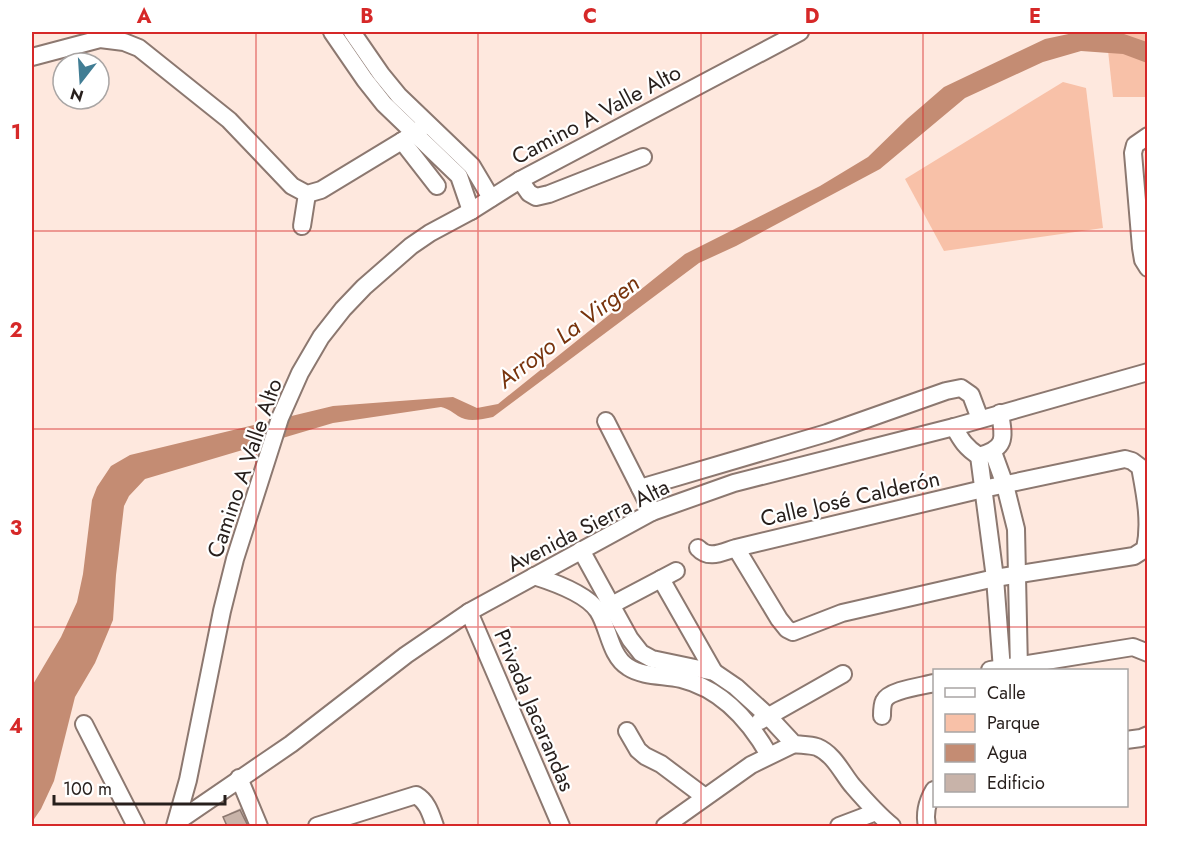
<svg xmlns="http://www.w3.org/2000/svg" width="1179" height="858" viewBox="0 0 1179 858" font-family="Jost,sans-serif">
  <style>
    .green { fill: #f8c1a8 }
    .water { fill: #c48c73 }
    .shadow { fill: #0003 }
    .building { fill: #c8b3a9; stroke: #8b776f; stroke-width: 1.5 }
    .lines { fill: none; stroke-linecap: round; stroke-linejoin: round }
    .minor-casing { stroke: #8c7870; stroke-width: 20 }
    .minor { stroke: #fff; stroke-width: 16 }
    .grid { fill: none; stroke: #d62828; stroke-width: 1.5; stroke-opacity: 0.55 }
    .labels { text-anchor: middle; dominant-baseline: central; stroke-width: 4.5; stroke-linejoin: round; paint-order: stroke }
    .street-label { font-size: 22px; fill: #271f1c; stroke: #fff }
    .water-label { font-size: 24px; font-style: italic; fill: #78340d; stroke: #fff }
    .neatline { fill: none; stroke: #d62828; stroke-width: 2 }
    .grid-label { font-size: 20px; text-anchor: middle; font-weight: bold; fill: #d62828 }
  </style>
  <rect width="100%" height="100%" fill="#fee8de"/>
  <g class="green">
    <path d="M1106,32H1147V97H1113Z"/>
    <path d="M1063,82L1086,88L1103,228L944,251L905,179Z"/>
  </g>
  <path class="water" d="M1078,32L1124,34L1147,42V63L1123,54L1081,51L1043,62L965,98L880,169L736,246L699,263L493,417C482,419 468,423 458,416C452,412 449,409 441,407L333,423L145,479L129,496L124,506L116,575L113,620L95,663L75,697L54,781L41,809L32,822V686L61,637L77,602L83,574L92,500L97,487L111,466L130,455L333,406L453,397L477,408L498,404L685,254L820,186L868,157L907,119L944,87L1045,39Z"/>
  <path class="shadow" d="M245,806L254,826H229L225,818L230,813Z"/>
  <path class="building" d="M240,810L248,826H227L223,817Z"/>
  <g class="lines">
    <g class="minor-casing">
      <g id="minor">
        <path d="M332,32L365,80L384,104L459,176L471,211"/>
        <path d="M352,32L381,74L399,96L472,166L491,198"/>
        <path d="M32,57L100,39L124,42L139,48L229,120L292,186L307,194L321,190L415,133L426,124"/>
        <path d="M1148,136L1135,145L1133,153L1141,248L1143,260L1148,268"/>
        <path d="M402,141L437,186"/>
        <path d="M520,180L529,193L536,197L549,194L643,157"/>
        <path d="M302,226L307,194"/>
        <path d="M606,421L640,488"/>
        <path d="M954,427C961,440 966,448 979,456C1007,448 1004,438 1000,413"/>
        <path d="M993,452L1005,485L1016,529L1019,670"/>
        <path d="M979,456L995,578L1002,670"/>
        <path d="M652,512L640,488L827,433L946,391L961,388L971,395L980,419"/>
        <path d="M698,548C709,560 722,552 736,548L983,489L1125,459L1132,461L1140,467C1145,494 1151,522 1145,549L1134,556L995,578L842,613L793,632L787,629L779,619L736,548"/>
        <path d="M581,550L630,639L641,653L652,659L714,672L736,687L768,716L794,744C801,745 810,745 817,747C834,754 842,773 852,785C865,800 877,814 892,826"/>
        <path d="M534,576C553,582 587,594 598,611C609,628 610,656 628,667C643,677 664,675 681,679C722,689 749,720 769,755"/>
        <path d="M661,579L714,672"/>
        <path d="M602,610L676,571"/>
        <path d="M469,612L561,826"/>
        <path d="M990,670L1133,647L1148,653"/>
        <path d="M882,716C882,711 882,705 884,701C889,690 923,686 934,683"/>
        <path d="M760,721L843,674"/>
        <path d="M84,724L136,826"/>
        <path d="M627,731L638,750L645,756L661,764L705,797"/>
        <path d="M1126,740L1141,738L1148,735"/>
        <path d="M239,778L259,826"/>
        <path d="M177,822L291,744L406,655L469,612L652,512L734,483L954,427L1148,372"/>
        <path d="M175,826L188,780L222,611L235,559L280,418L300,373L321,337L343,309L364,287L411,246L430,233L471,211L520,180L800,32"/>
        <path d="M317,826L416,795C428,802 431,815 435,826"/>
        <path d="M665,826L751,765L794,744"/>
        <path d="M839,826L876,812"/>
        <path d="M927,826C924,813 927,802 934,790"/>
      </g>
    </g>
    <use href="#minor" class="minor"/>
  </g>
  <path class="grid" d="M256,32V826M478,32V826M701,32V826M923,32V826M32,231H1148M32,429H1148M32,627H1148"/>
  <g class="labels">
    <g class="street-label">
      <text transform="translate(596 114) rotate(-28)">Camino A Valle Alto</text>
      <text transform="translate(244 468) rotate(-71)">Camino A Valle Alto</text>
      <text transform="translate(850 498) rotate(-13)">Calle José Calderón</text>
      <text transform="translate(588 525) rotate(-27)">Avenida Sierra Alta</text>
      <text transform="translate(535 710) rotate(67)">Privada Jacarandas</text>
    </g>
    <g class="water-label">
      <text transform="translate(568 331) rotate(-37)">Arroyo La Virgen</text>
    </g>
  </g>
  <rect width="1179" height="858" fill="none" stroke="#ffffff" stroke-width="66"/>
  <rect x="933" y="669" width="195" height="138" fill="#ffffff" stroke="#a9a5a4" stroke-width="1.5"/>
  <rect x="945" y="688" width="30" height="9" fill="#ffffff" stroke="#a9a5a4" stroke-width="1.5"/>
  <text x="987" y="699" font-size="18" fill="#271f1c">Calle</text>
  <rect x="945" y="714" width="30" height="18" fill="#f8c1a8" stroke="#a9a5a4" stroke-width="1.5"/>
  <text x="987" y="729" font-size="18" fill="#271f1c">Parque</text>
  <rect x="945" y="744" width="30" height="18" fill="#c48c73" stroke="#a9a5a4" stroke-width="1.5"/>
  <text x="987" y="759" font-size="18" fill="#271f1c">Agua</text>
  <rect x="945" y="774" width="30" height="18" fill="#c8b3a9" stroke="#a9a5a4" stroke-width="1.5"/>
  <text x="987" y="789" font-size="18" fill="#271f1c">Edificio</text>
  <g transform="translate(81 81) rotate(197)"><circle r="28" fill="#ffffff" stroke="#a9a5a4" stroke-width="1.5"/>
  <path d="M0-4.5L10 22L0 15L-10 22Z" fill="#417d94"/>
  <text y="-9" font-size="16" font-weight="bold" text-anchor="middle" fill="#271f1c">N</text>
  </g>
  <path d="M54 795v9h171v-9" fill="none" stroke="#271f1c" stroke-width="3"/>
  <text x="63" y="795" font-size="18" fill="#271f1c" stroke="#ffffff" stroke-width="4.5" paint-order="stroke">100 m</text>
  <rect x="33" y="33" width="1113" height="792" class="neatline"/>
  <g class="grid-label">
    <text x="144" y="23">A</text>
    <text x="367" y="23">B</text>
    <text x="590" y="23">C</text>
    <text x="812" y="23">D</text>
    <text x="1035" y="23">E</text>
    <text x="16" y="139">1</text>
    <text x="16" y="337">2</text>
    <text x="16" y="535">3</text>
    <text x="16" y="733">4</text>
  </g>
</svg>
